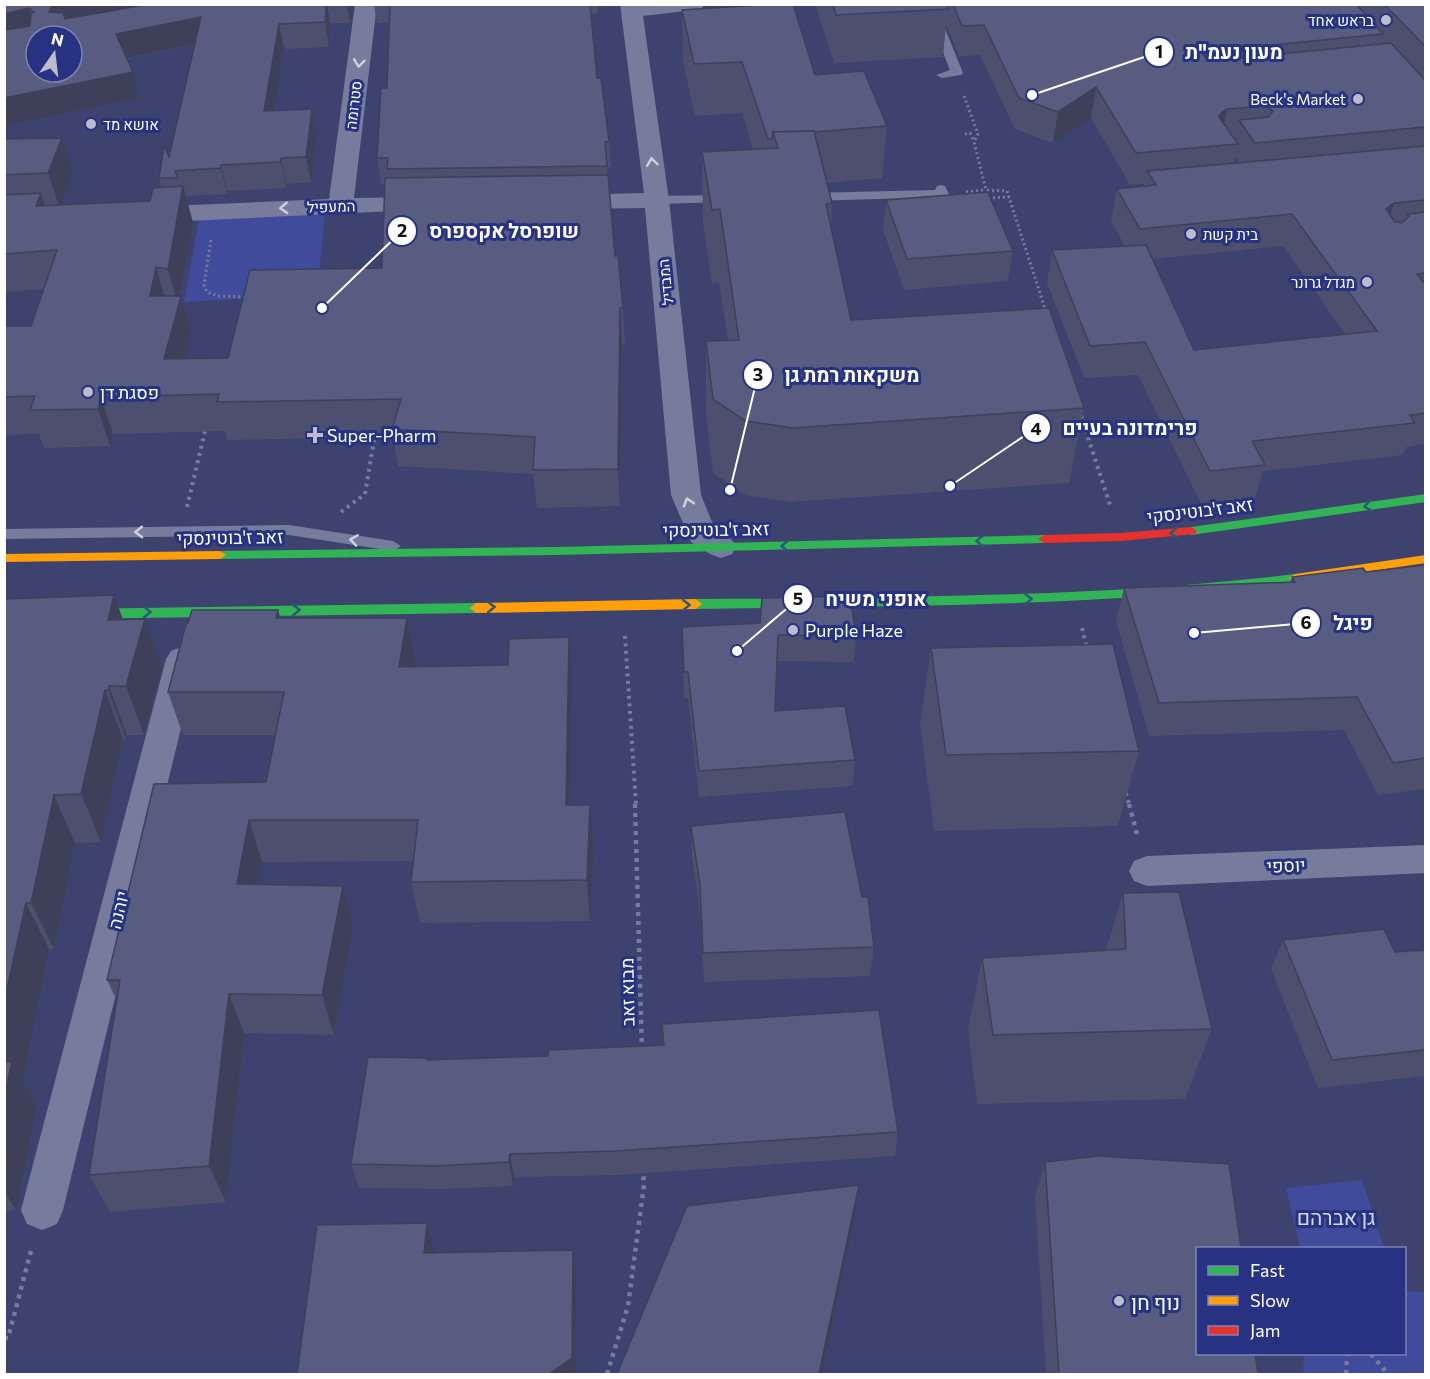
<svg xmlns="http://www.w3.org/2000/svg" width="1430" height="1379" viewBox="0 0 1430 1379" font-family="Commissioner,Heebo,sans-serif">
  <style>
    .green { fill: #404b9b }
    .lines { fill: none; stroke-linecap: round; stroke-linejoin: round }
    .path-far2 { stroke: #787c9c; stroke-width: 3; stroke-dasharray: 2 3; stroke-linecap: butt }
    .path-far1 { stroke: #787c9c; stroke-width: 4; stroke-dasharray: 3 4.5; stroke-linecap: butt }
    .path { stroke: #787c9c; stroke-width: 4.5; stroke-dasharray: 4 5; stroke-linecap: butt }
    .lane { fill: #787c9c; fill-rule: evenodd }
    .street { fill: #787c9c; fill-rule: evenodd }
    .fast { fill: #30b455; fill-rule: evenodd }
    .slow { fill: #ff9f0a; fill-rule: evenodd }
    .jam { fill: #e5322d; fill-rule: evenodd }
    .wall { fill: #4c4f6e; fill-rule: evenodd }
    .shaded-wall { fill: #3e405a }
    .building { fill: #585c80; stroke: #3e405a; stroke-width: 1.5; fill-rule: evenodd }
    .oneway { stroke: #d0d1dc }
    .oneway2 { stroke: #2a5975 }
    .poi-dot { fill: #bbbdcc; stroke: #283283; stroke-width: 2 }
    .labels { text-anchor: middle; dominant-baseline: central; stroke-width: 6; stroke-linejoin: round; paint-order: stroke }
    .far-poi-label { font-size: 15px; fill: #fff; stroke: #283283; text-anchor: end }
    .far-street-label { font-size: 15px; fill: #fff; stroke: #283283 }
    .poi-label { font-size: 18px; fill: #fff; stroke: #283283; text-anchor: start }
    .street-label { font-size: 18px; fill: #fff; stroke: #283283 }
    .near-park-label { font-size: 21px; fill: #d5d9f6; stroke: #283283 }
    .near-poi-label { font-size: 21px; fill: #fff; stroke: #283283; text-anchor: start }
    .leader { fill: none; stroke: #fff; stroke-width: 2 }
    .callout-dot { fill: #fff; stroke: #283283; stroke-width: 2 }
    .mark-label { font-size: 18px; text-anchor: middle; font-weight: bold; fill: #111 }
    .callout-label { font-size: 20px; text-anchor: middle; font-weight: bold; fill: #fff; stroke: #283283; stroke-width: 6; stroke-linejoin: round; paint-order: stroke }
  </style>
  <rect width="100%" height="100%" fill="#3d426e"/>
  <g class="green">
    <path d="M325,213L317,295L184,302L199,219Z"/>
    <path d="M1362,1180L1384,1248H1300L1286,1188Z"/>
    <path d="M1405,1291L1425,1292V1374H1303L1304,1354H1404Z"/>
  </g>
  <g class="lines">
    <g class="path-far2">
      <path d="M964,96L978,134L974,142L986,190L1007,191L1046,312"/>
      <path d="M965,134L970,133L974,141"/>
      <path d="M966,192L986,190"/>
      <path d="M988,198L1009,197"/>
      <path d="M211,240L204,285L207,292L218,296L249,297"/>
    </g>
    <g class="path-far1">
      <path d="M1081,416L1111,508"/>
      <path d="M187,507L206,427"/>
      <path d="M341,512L365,494L375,434"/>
      <path d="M1082,628L1087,649"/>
      <path d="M625,636L636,805"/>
      <path d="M1126,793L1129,805"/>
    </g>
    <g class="path">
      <path d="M635,804L642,1051"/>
      <path d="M1129,804L1138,838"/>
      <path d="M4,1338H8L32,1247"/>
      <path d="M1371,1354L1388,1374"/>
      <path d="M607,1374L628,1306L644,1185L643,1170"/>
      <path d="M1346,1374L1347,1354"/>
    </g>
    <g class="lane">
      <path d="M924,4H935L963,73L961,75L942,78L936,75L950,70Z"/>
      <path d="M941,185L945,186L949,194L947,197L809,201L803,197L809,193L935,190L937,186Z"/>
      <path d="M723,195L727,196L729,199L727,202L657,204L651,200L657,196Z"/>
      <path d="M289,525L393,541L401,546L393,551L289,535L4,539V529Z"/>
    </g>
    <g class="street">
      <path d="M355,4H377L354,198L427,197L436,199L439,204L436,209L146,223L137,220L133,215L137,210L146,207L329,199Z"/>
      <path d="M620,4H704L702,9L694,10L643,16L669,200L701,495L715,529L732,540L736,547L732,554L721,558L710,554L691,542L671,495L645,208L566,209L557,207L554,202L557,197L566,195L644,193Z"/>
      <path d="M182,647L193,651L198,659L63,1210L57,1224L42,1230L27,1224L21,1210L166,659L171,651Z"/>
      <path d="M1426,845V873L1147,886L1134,881L1129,871L1134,861L1147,856Z"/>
    </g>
    <g class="fast">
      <path d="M1426,494V502L1191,535L1185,531L1191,527Z"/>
      <path d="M1044,535L1050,539L1044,543L557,555L220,559L214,555L220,551L557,547Z"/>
      <path d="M1295,574L1301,578L1295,582C1096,607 896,606 696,609L690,604L696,599C896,597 1096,598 1295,574Z"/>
      <path d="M476,603L482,608L476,613L4,620V610Z"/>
    </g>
    <g class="slow">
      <path d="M220,551L226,555L220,559L4,562V554Z"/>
      <path d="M1426,555V563L1295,582L1289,578L1295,574Z"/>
      <path d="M696,599L702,604L696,609L476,613L470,608L476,603Z"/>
    </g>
    <path class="jam" d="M1191,527L1197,531L1195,534L1121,541L1044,543L1038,539L1044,535L1121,533Z"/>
  </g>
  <g class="wall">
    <path d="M4,4H354L350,23H330L329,47L284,49L273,111L317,135L311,182L286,184V188L227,191V194L186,196L193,223L180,296H181L191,333L184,359L228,358L382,268L385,184H381L377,158L387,88L389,23H377L374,4H598V13L591,14L597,78L609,141L611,167H607V175L615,256L623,308L625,345H622L620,506L537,508L533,474L398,466L393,437L227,440L225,431L113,434L110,446L44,448L39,434L4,435V326H31L44,289L4,292V139L73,174L61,205L150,201L161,187L159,178L169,157L195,44L127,59L139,98L4,126Z"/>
    <path d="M815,4H1425V444L1406,447L1403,455L1263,471L1255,498L1201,504L1138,375L1084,378L1047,283L1052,250L1125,246L1111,221L1117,189L1144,187V184L1130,185L1091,118L1053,143L1015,129L980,55L959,56L946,25L943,57L834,63ZM1235,157L1239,162L1233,163ZM1283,246L1345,334L1194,350L1152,259Z"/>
    <path d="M682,10L815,75L887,126L882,178L827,183L832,203L831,228L851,320L1084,408L1069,483L789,502L745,495L713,473L706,416V341L728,340L719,282L712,283L703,224L702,152L753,149L742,113L695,116L683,61Z"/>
    <path d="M886,200L1013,251L1008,281L904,290L883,230Z"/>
    <path d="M1425,565V789L1378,795L1344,730L1149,736L1116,621L1124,588L1290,582L1292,577L1366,572Z"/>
    <path d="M4,599L123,620L145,619L162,668L144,735H127L126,739H123L101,842L75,843L54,949H49L23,1080L37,1106L16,1210L4,1211Z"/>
    <path d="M278,610L280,618H407L415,660L414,667L572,680L571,805H590L594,847L590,921L420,923L411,882L414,861L262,862L258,885L353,927L334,1035L244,1033L226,1202L110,1212L89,1175L117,1001L107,980L266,782L276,735H183L168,692Z"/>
    <path d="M682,627L856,636L854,662L777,661L775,711L855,760L853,786L699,797L688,698H684Z"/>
    <path d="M931,648L1139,751L1118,826L934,831L920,724Z"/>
    <path d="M691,826L874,947L870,976L704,982L700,914L692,856Z"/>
    <path d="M1123,893L1212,1029L1185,1099L977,1104L968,1029L982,958L1106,950Z"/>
    <path d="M1283,940L1395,952L1425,950V1076L1318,1088L1271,969Z"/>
    <path d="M662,1024L898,1132L895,1156L618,1175L514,1177L513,1186L442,1189L359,1188L351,1164L427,1060L548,1056L663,1045Z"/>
    <path d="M1045,1162L1258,1374H1046L1035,1197Z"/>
  </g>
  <g class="shaded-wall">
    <path d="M54,4H194L68,27L49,12L52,5Z"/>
    <path d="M326,4H327L330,23L329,47L325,22Z"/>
    <path d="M347,4H354L350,23Z"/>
    <path d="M29,8L37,33L4,40V14Z"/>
    <path d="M201,17L207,41L123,59L116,34Z"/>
    <path d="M279,24L284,49L269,137L264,111Z"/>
    <path d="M1211,51L1204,82L1203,55Z"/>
    <path d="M133,72L139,98L4,126V98Z"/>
    <path d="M1096,87L1091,118L1053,143L1058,112Z"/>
    <path d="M312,109L317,135L311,182L306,157Z"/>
    <path d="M1227,109L1220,141L1213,145L1220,114Z"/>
    <path d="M62,138L73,174L60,209L48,173Z"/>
    <path d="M281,158L286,184V188L281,162Z"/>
    <path d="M221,165L227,191V194L221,168Z"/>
    <path d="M183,186L193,223L178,305L168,269Z"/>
    <path d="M41,193L52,230L36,206Z"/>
    <path d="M1394,203L1384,235L1386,209Z"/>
    <path d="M156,267L166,303L150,296Z"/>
    <path d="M181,296L191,333L175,396L164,359Z"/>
    <path d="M620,308L622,345L620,506L618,469Z"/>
    <path d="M101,397L113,434L110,446L98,409Z"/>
    <path d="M114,595L132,644L108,620Z"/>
    <path d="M278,610L289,653L276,618Z"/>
    <path d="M407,618L415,660L408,710L399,667Z"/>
    <path d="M145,619L162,668L144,735L126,686Z"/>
    <path d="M569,637L572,680L570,847L566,805Z"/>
    <path d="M109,686L127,735L126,739L108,690Z"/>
    <path d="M105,690L123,739L101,842L81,794Z"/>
    <path d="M54,795L75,843L54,949L31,903Z"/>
    <path d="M590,805L594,847L590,921L587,880Z"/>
    <path d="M249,820L262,862L251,925L237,884Z"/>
    <path d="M343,886L353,927L334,1035L322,995Z"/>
    <path d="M26,903L49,949L23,1080L37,1106L16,1210L4,1191V1002Z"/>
    <path d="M229,994L244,1033L226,1202L209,1166Z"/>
    <path d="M510,1154L514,1177L513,1186L509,1162Z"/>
    <path d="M859,1185L854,1219L822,1374H819Z"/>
    <path d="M427,1223L434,1249L431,1279L424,1253Z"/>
    <path d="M573,1250L576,1275L575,1374H549Z"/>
  </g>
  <g class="building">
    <path d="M4,4H54L52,5L49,12L63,13L65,19L150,4H326L325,22L279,24L264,111L312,109L306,157L281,158V162L221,165V168L175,171L178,178H159L164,146L169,157L201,17L116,34L133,72L4,98V30L30,26L31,13L34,12L29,8L4,14ZM36,36H72V72H36Z"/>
    <path d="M390,4H590L597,78H601L609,141L605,142L607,166L387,169L388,158H377L381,88H387Z"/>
    <path d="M775,4H793L815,75L864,71L887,126L814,132V131L773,132L772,139H768L742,62L694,64L682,10Z"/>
    <path d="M833,4H946L948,9L836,15Z"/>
    <path d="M953,4H1356L1383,34L1211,51L1203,55L1210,61L1391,43L1425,80V127L1255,143L1239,120L1269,117L1273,111L1265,106L1227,109L1220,114L1219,117L1238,144L1136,153L1096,87L1058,112L1019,98L984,25L962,26Z"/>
    <path d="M1384,4H1425V46Z"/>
    <path d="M814,131L832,203L826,204L851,320L1049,308L1084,408L793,428L746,421L713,399L706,341L739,340L720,209L712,210L702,152L778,148L773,132Z"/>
    <path d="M62,138L48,173L4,175V139Z"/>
    <path d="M1425,146V200L1394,203L1386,209L1395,222L1402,223L1409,216L1407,214L1425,212V273L1417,274L1425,284V413L1410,415L1415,423L1252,441L1265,465L1210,471L1145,342L1090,346L1052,250L1146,245L1194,350L1377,331L1292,214L1140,229L1117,189L1156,185L1147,171Z"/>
    <path d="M608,175L615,256H618L623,308H620L618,469L533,470L535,437L392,429L401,399L217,402L219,394L101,397L98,409L30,410L35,396L4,397V326H31L57,250L4,254V195L41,193L36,206L150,201L153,188L183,186L168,269L156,267L150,296H181L164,359L228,358L250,270L382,268L385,178Z"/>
    <path d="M988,192L1013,251L907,259L886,200Z"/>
    <path d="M1425,565V758L1393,763L1357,697L1159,703L1124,588L1295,582L1292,577L1363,568L1366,572Z"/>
    <path d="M114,595L108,620L145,619L126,686H109L108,690H105L81,794L54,795L31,903H26L4,1002V599Z"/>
    <path d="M850,596L856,636L778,635L775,711L845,706L855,760L699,771L688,672H684L682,627L760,623L762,598Z"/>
    <path d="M192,610H278L276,618H407L399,667L508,665L509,639L569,637L566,805H590L587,880L411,882L418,820H249L237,884L343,886L322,995L229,994L209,1166L89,1175L120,980H107L154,784L266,782L284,692H168L186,624L188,623Z"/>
    <path d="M1113,644L1139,751L946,755L931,648Z"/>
    <path d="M845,812L862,897H868L874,947L703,953L700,885L691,826Z"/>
    <path d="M1179,892L1212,1029L993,1035L982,958L1126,949L1123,893Z"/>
    <path d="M1384,929L1395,952L1425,950V1050L1332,1060L1283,940Z"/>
    <path d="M879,1010L898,1132L616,1151L510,1154L509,1162L437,1166L351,1164L368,1057L427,1058V1060L548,1056L549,1050L664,1045L662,1024Z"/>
    <path d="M4,1062H12L4,1096Z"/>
    <path d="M1098,1156L1229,1164L1241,1248H1197V1353H1255L1258,1374H1059L1045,1162Z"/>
    <path d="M859,1185L819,1374H617L687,1206Z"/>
    <path d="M427,1223L424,1253L573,1250L572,1358L549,1374H297L317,1225Z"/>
  </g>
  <defs><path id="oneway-chevron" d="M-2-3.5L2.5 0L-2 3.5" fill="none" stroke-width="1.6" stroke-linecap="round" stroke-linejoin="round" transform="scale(1.5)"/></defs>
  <g class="oneway">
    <use href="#oneway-chevron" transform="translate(359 63) rotate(97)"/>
    <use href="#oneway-chevron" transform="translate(652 162) rotate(-98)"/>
    <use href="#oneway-chevron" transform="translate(284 208) rotate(177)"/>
    <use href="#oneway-chevron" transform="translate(688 502) rotate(-108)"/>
    <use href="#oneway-chevron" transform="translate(139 532) rotate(179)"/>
    <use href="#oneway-chevron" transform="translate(354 540) rotate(-171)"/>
  </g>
  <g class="oneway2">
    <use href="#oneway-chevron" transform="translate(1368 506) rotate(172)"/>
    <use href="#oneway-chevron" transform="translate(1174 533) rotate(175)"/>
    <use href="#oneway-chevron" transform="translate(980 541) rotate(179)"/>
    <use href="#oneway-chevron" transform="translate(785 546) rotate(179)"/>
    <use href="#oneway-chevron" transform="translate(1028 599) rotate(-1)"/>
    <use href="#oneway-chevron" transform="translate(686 605) rotate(-1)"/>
    <use href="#oneway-chevron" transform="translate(491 607) rotate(-1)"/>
    <use href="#oneway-chevron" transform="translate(296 610) rotate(-1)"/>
    <use href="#oneway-chevron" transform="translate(147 612) rotate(-1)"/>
  </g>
  <g class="poi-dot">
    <circle cx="1386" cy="20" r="6"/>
    <circle cx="1358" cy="99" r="6"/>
    <circle cx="91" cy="124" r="6"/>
    <circle cx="1191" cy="234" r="6"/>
    <circle cx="1367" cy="282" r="6"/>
    <circle cx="88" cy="392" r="6"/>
    <path d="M312 426h6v6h6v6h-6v6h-6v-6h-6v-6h6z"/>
    <circle cx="793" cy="630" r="6"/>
    <circle cx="1119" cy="1301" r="6"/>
  </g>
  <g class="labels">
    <g class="far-poi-label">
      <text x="1374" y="20">בראש אחד</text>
      <text x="1346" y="99">Beck's Market</text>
      <text x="103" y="124" text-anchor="start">אושא מד</text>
      <text x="1203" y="234" text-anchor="start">בית קשת</text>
      <text x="1355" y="282">מגדל גרונר</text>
    </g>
    <g class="far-street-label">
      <text transform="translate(353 105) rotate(-83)">סטרומה</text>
      <text transform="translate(331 206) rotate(-2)">המעפיל</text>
      <text transform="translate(665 282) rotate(-96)">המבדיל</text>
    </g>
    <g class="poi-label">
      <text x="100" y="392">פסגת דן</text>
      <text x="327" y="435">Super-Pharm</text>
      <text x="805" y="630">Purple Haze</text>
    </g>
    <g class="street-label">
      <text transform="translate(1200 510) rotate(-7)">זאב ז'בוטינסקי</text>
      <text transform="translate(716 529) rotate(-1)">זאב ז'בוטינסקי</text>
      <text transform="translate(230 537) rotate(-1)">זאב ז'בוטינסקי</text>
      <text transform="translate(1286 865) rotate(-2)">יוספי</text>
      <text transform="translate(118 910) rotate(-76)">יוהנה</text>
      <text transform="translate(627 992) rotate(-91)">מבוא זאב</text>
    </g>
    <g class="near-park-label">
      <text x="1336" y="1216">גן אברהם</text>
    </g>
    <g class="near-poi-label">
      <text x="1131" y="1301">נוף חן</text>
    </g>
  </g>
  <path class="leader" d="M1032 95L1159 52M322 308L402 231M730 490L758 375M950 486L1036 428M737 651L798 599M1194 633L1306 623"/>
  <g class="callout-dot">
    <circle cx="1032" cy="95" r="6"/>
    <circle cx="322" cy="308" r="6"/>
    <circle cx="730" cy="490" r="6"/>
    <circle cx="950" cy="486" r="6"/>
    <circle cx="737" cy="651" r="6"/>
    <circle cx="1194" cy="633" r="6"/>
    <circle cx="1159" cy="52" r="15"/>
    <circle cx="402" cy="231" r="15"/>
    <circle cx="758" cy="375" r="15"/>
    <circle cx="1036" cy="428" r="15"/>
    <circle cx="798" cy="599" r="15"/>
    <circle cx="1306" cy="623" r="15"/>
  </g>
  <g class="mark-label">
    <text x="1159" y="58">1</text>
    <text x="402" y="237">2</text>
    <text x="758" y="381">3</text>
    <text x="1036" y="435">4</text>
    <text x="798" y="605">5</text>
    <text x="1306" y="629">6</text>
  </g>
  <g class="callout-label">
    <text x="1234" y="59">מעון נעמ"ת</text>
    <text x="504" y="238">שופרסל אקספרס</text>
    <text x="852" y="382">משקאות רמת גן</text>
    <text x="1130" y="435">פרימדונה בעיים</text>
    <text x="876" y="606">אופני משיח</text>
    <text x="1353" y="630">פיגל</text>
  </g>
  <rect width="1430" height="1379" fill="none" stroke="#ffffff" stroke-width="12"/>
  <rect x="1196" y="1247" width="210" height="108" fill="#283283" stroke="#7e84b5" stroke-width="1.5"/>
  <rect x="1208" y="1266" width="30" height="9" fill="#30b455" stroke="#7e84b5" stroke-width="1.5"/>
  <text x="1250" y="1277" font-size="18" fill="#ffffff">Fast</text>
  <rect x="1208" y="1296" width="30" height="9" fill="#ff9f0a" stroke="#7e84b5" stroke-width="1.5"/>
  <text x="1250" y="1307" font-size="18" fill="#ffffff">Slow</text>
  <rect x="1208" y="1326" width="30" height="9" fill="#e5322d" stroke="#7e84b5" stroke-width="1.5"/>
  <text x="1250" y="1337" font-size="18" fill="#ffffff">Jam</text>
  <g transform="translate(54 54) rotate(14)"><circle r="28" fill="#283283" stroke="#7e84b5" stroke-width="1.5"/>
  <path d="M0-4.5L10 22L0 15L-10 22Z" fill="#bbbdcc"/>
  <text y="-9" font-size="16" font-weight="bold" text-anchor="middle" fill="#ffffff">N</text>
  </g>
</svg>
